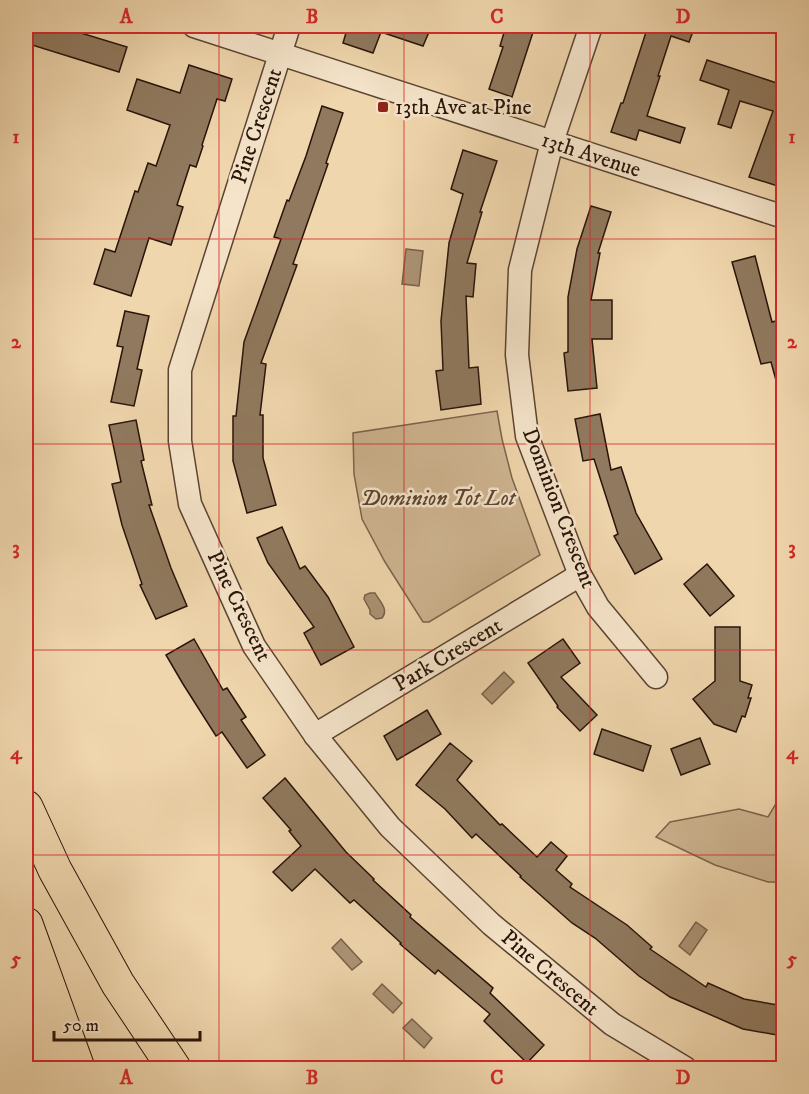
<svg xmlns="http://www.w3.org/2000/svg" width="809" height="1094" viewBox="0 0 809 1094" font-family="'IM FELL DW Pica',serif">
  <style>
    .green { fill: #ceb591; stroke: #7b644d; stroke-width: 1.5 }
    .water { fill: #ac9475; stroke: #77614a; stroke-width: 1.5 }
    .building { fill: #90795e; stroke: #281409; stroke-width: 1.5 }
    .lines { fill: none; stroke-linecap: round; stroke-linejoin: round }
    .street-casing { stroke: #5a4432; stroke-width: 25 }
    .highway-casing { stroke: #281409; stroke-width: 35 }
    .street { stroke: #f5e4ca; stroke-width: 22 }
    .highway { stroke: #f0d6ad; stroke-width: 33 }
    .grid { fill: none; stroke: #d62828; stroke-width: 1.5; stroke-opacity: 0.55 }
    .poi-dot { fill: #8f2418; stroke: #f5e4ca; stroke-width: 2 }
    .labels { text-anchor: middle; dominant-baseline: central; stroke-width: 5; stroke-linejoin: round; paint-order: stroke }
    .poi-label { font-size: 22px; fill: #281409; stroke: #f5e4ca; text-anchor: start }
    .street-label { font-size: 22px; fill: #281409; stroke: #f5e4ca }
    .park-label { font-size: 22px; font-style: italic; fill: #5a4432; stroke: #f5e4ca }
    .neatline { fill: none; stroke: #d62828; stroke-width: 2 }
    .grid-label { font-size: 20px; text-anchor: middle; font-weight: bold; fill: #d62828 }
  </style>
  <rect width="100%" height="100%" fill="#f0d6ad"/>
  <filter id="stains"><feTurbulence type="fractalNoise" baseFrequency=".00333" numOctaves="4"/><feColorMatrix values="0 0 0 0 .2 0 0 0 0 .09 0 0 0 0 .02 0 0 0 .5 -.17"/></filter>
  <radialGradient id="worn" r=".72"><stop offset=".6" stop-color="#630" stop-opacity="0"/><stop offset="1" stop-color="#630" stop-opacity=".3"/></radialGradient>
  <g class="green">
    <path d="M497,411L502,439L512,478L540,555L429,622H423L385,562L362,519L354,474L353,433Z"/>
    <path d="M783,792V882H768L715,865L656,837L670,822L739,809L768,817Z"/>
  </g>
  <g class="water">
    <path d="M406,249L423,251L419,286L402,284Z"/>
    <path d="M370,593H375C380,602 389,609 382,618L376,619L370,614V610L364,599L365,595Z"/>
    <path d="M504,672L514,682L492,704L482,694Z"/>
    <path d="M696,922L707,930L690,955L679,946Z"/>
    <path d="M341,939L362,962L352,970L332,948Z"/>
    <path d="M382,984L402,1003L393,1013L373,994Z"/>
    <path d="M412,1019L432,1038L424,1048L403,1028Z"/>
  </g>
  <g class="building">
    <path d="M35,26H58L127,47L119,72L29,44Z"/>
    <path d="M348,26H411L429,32L423,46L381,32L373,53L343,43Z"/>
    <path d="M506,26H535L512,97L489,89L503,47L500,46Z"/>
    <path d="M648,26H695L689,42L671,36L658,76H660L647,116L685,128L680,143L639,130L636,140L611,132L621,103H623Z"/>
    <path d="M707,60L783,85V179L781,187L749,177L773,111L740,101L731,128L718,124L729,90L700,80Z"/>
    <path d="M189,65L232,79L225,101L217,99L202,145L203,146L196,167L190,165L177,205L183,207L171,245L149,238L131,296L94,284L105,249L115,252L135,191L138,192L148,163L156,166L170,125L127,110L137,79L180,93Z"/>
    <path d="M322,106L343,113L326,163L328,164L293,264L297,265L261,363L266,364L260,415H263V458L276,505L247,513L233,461V416H236L244,342L281,239L274,237L287,200L289,201L306,156Z"/>
    <path d="M463,150L497,161L480,212H482L467,263L476,264L473,297L466,296L469,368L478,367L481,404L441,410L436,371L443,370L441,321L449,243L463,194L451,189Z"/>
    <path d="M591,206L611,212L598,253H600L591,300H612V339H592L597,388L568,391L564,353L568,352V297L577,249Z"/>
    <path d="M755,256L772,322L783,319V390L779,391L771,362L761,364L732,262Z"/>
    <path d="M125,311L149,316L137,369L142,370L134,406L111,402L123,347L117,346Z"/>
    <path d="M600,414L611,470L621,467L636,513L662,559L635,574L614,536L618,534L594,459L583,461L575,419Z"/>
    <path d="M136,420L144,460L141,461L152,505H149L171,568L187,606L156,619L140,585L142,584L122,525L112,484L121,482L109,425Z"/>
    <path d="M282,527L300,569L305,566L328,597L354,647L321,665L304,633L314,627L268,563L257,538Z"/>
    <path d="M707,564L734,596L710,616L684,584Z"/>
    <path d="M715,627H740V681L752,685L748,698H751L745,717L742,716L736,732L714,724L693,699L715,681Z"/>
    <path d="M194,639L223,690L227,688L246,717L241,720L265,755L247,768L222,732L216,736L183,684L166,655Z"/>
    <path d="M563,639L580,663L561,677L597,715L580,731L557,707L558,706L528,663Z"/>
    <path d="M427,710L441,734L397,760L384,736Z"/>
    <path d="M602,729L651,746L643,771L594,754Z"/>
    <path d="M700,738L710,764L681,775L671,749Z"/>
    <path d="M450,743L472,761L457,780L500,825L502,824L537,857L551,842L567,856L556,870L572,884L570,887L627,925L652,947L650,949L706,987L708,983L744,999L783,1006V1036L743,1029L670,997L639,976L595,938L572,923L520,877L521,876L476,834L472,838L445,809L416,785Z"/>
    <path d="M285,778L346,852L374,879L373,880L411,915L410,917L493,988L490,993L544,1045L527,1063L484,1021L490,1014L438,970L435,974L400,944L401,943L354,900L350,903L315,869L292,891L273,872L301,846L289,831L291,830L263,798Z"/>
  </g>
  <g class="lines">
    <g class="street-casing">
      <g id="street">
        <path d="M194,26L784,217"/>
        <path d="M289,26L180,370V441L190,504L254,646L315,735L390,827L491,924L612,1024L685,1068"/>
        <path d="M591,26L552,142L520,270L517,355L527,436L580,575L598,607L656,677"/>
        <path d="M315,735L580,575"/>
      </g>
    </g>
    <g class="highway-casing">
      <g id="highway">
        <path d="M26,807L55,870L118,984L174,1068"/>
        <path d="M26,924L78,1068"/>
        <path d="M26,1005L51,1068"/>
      </g>
    </g>
    <use href="#street" class="street"/>
    <use href="#highway" class="highway"/>
  </g>
  <path class="grid" d="M219,26V1068M404,26V1068M590,26V1068M26,239H784M26,444H784M26,650H784M26,855H784"/>
  <rect class="poi-dot" x="377" y="101" width="12" height="12" rx="3"/>
  <g class="labels">
    <g class="poi-label">
      <text x="395" y="107">13th Ave at Pine</text>
    </g>
    <g class="street-label">
      <text transform="translate(257 126) rotate(-72)">Pine Crescent</text>
      <text transform="translate(591 155) rotate(18)">13th Avenue</text>
      <text transform="translate(559 508) rotate(69)">Dominion Crescent</text>
      <text transform="translate(239 606) rotate(64)">Pine Crescent</text>
      <text transform="translate(448 655) rotate(-31)">Park Crescent</text>
      <text transform="translate(550 973) rotate(40)">Pine Crescent</text>
    </g>
    <g class="park-label">
      <text x="438" y="498">Dominion Tot Lot</text>
    </g>
  </g>
  <rect width="809" height="1094" fill="none" stroke="#f0d6ad" stroke-width="66"/>
  <path d="M54 1031v9h146v-9" fill="none" stroke="#281409" stroke-width="3"/>
  <text x="63" y="1031" font-size="18" fill="#281409" stroke="#f5e4ca" stroke-width="4.5" paint-order="stroke">50 m</text>
  <rect x="33" y="33" width="743" height="1028" class="neatline"/>
  <g class="grid-label">
    <text x="126" y="23">A</text>
    <text x="312" y="23">B</text>
    <text x="497" y="23">C</text>
    <text x="683" y="23">D</text>
    <text x="16" y="143">1</text>
    <text x="792" y="143">1</text>
    <text x="16" y="348">2</text>
    <text x="792" y="348">2</text>
    <text x="16" y="554">3</text>
    <text x="792" y="554">3</text>
    <text x="16" y="759">4</text>
    <text x="792" y="759">4</text>
    <text x="16" y="965">5</text>
    <text x="792" y="965">5</text>
    <text x="126" y="1084">A</text>
    <text x="312" y="1084">B</text>
    <text x="497" y="1084">C</text>
    <text x="683" y="1084">D</text>
  </g>
  <rect width="100%" height="100%" filter="url(#stains)"/>
  <rect width="100%" height="100%" fill="url(#worn)"/>
</svg>
